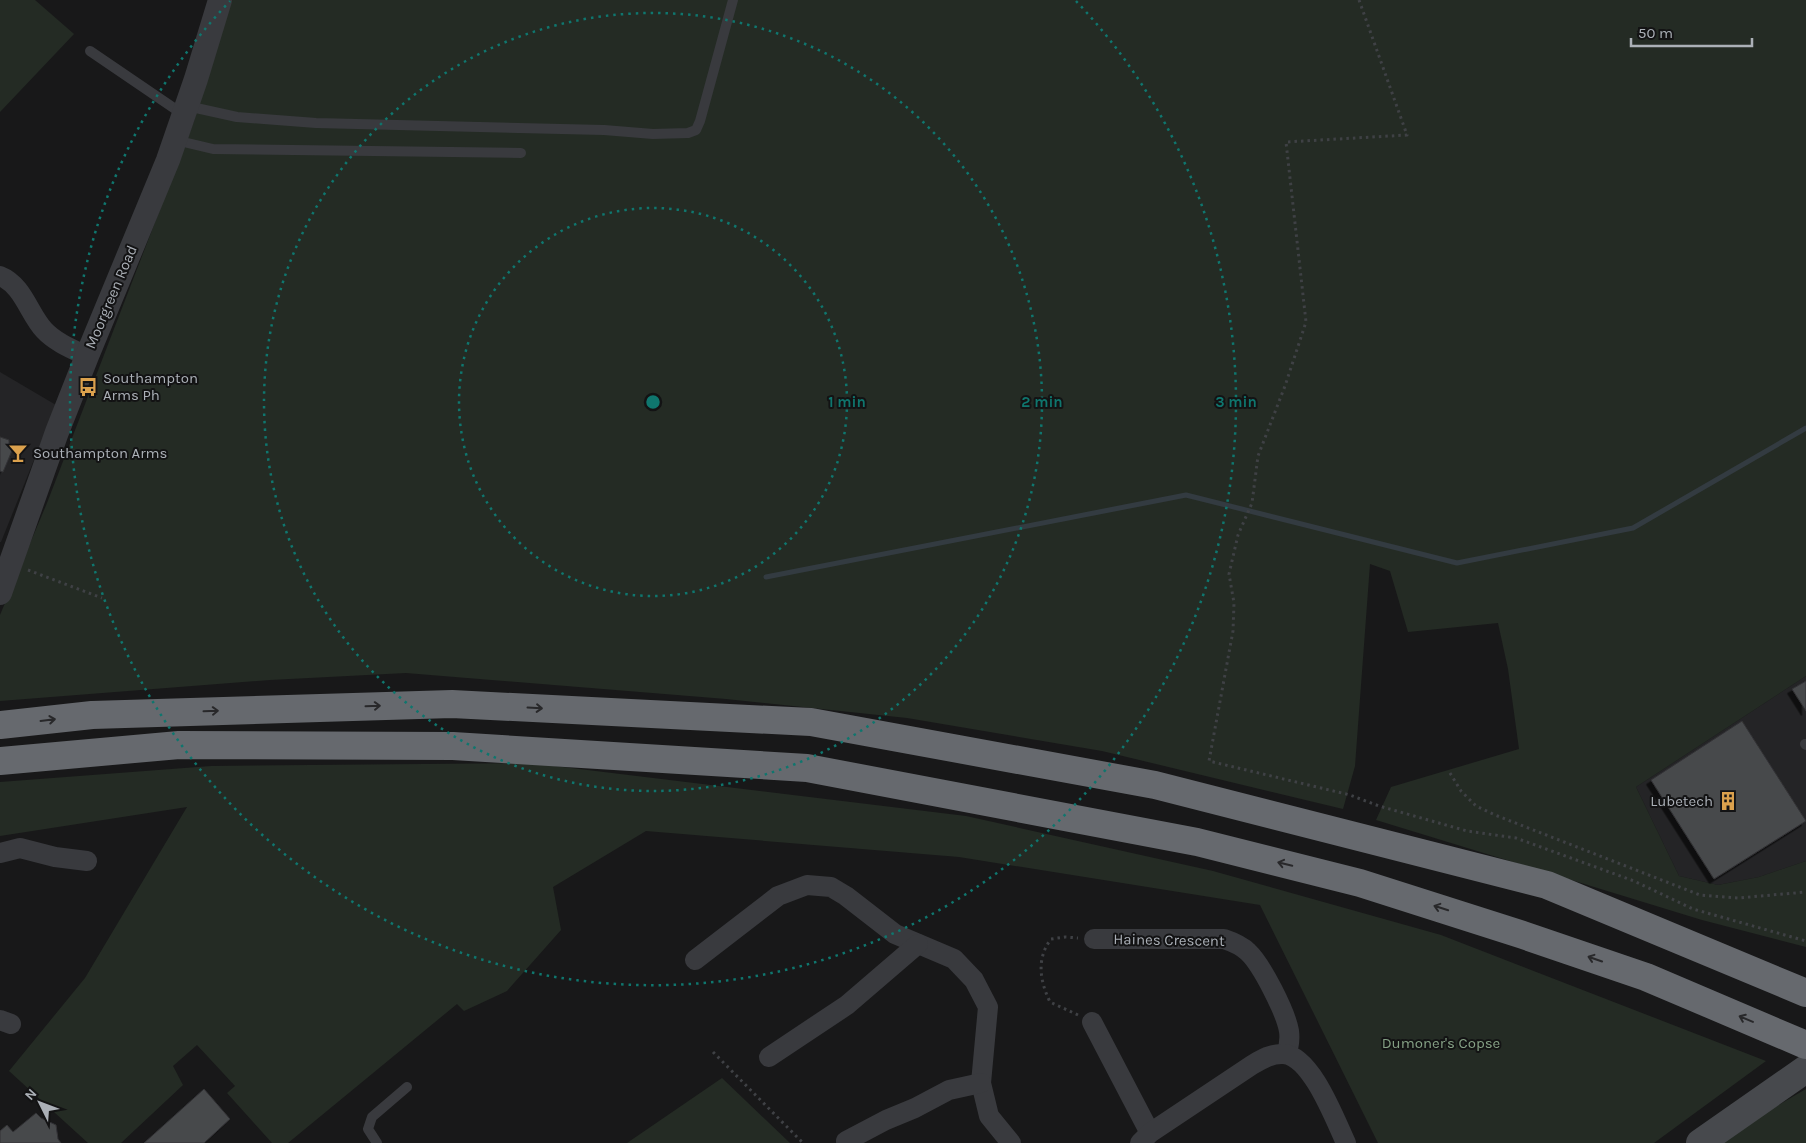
<svg xmlns="http://www.w3.org/2000/svg" width="1806" height="1143" viewBox="0 0 1806 1143" font-family="Karla,sans-serif">
  <style>
    .built { fill: #242426 }
    .green { fill: #242b24 }
    .lines { fill: none; stroke-linecap: round; stroke-linejoin: round }
    .stream { stroke: #333b41; stroke-width: 5 }
    .building { fill: #47484b; stroke: #323235; filter: url(#shadow) }
    .path { stroke: #3f4145; stroke-width: 3; stroke-dasharray: 2.5 4; stroke-linecap: butt }
    .service { stroke: #393a3e; stroke-width: 10 }
    .minor { stroke: #393a3e; stroke-width: 20 }
    .tertiary { stroke: #393a3e; stroke-width: 24 }
    .secondary { stroke: #47494d; stroke-width: 28 }
    .motorway { stroke: #66696e; stroke-width: 28 }
    .oneway { stroke: #28282a }
    .ring { fill: none; stroke: #0f766e; stroke-width: 2.5; stroke-dasharray: 2.5 5 }
    .labels { text-anchor: middle; dominant-baseline: central; stroke-width: 4; stroke-linejoin: round; paint-order: stroke }
    .street-label { font-size: 15px; fill: #abb0b7; stroke: #131314 }
    .poi-label { font-size: 15px; fill: #abb0b7; stroke: #131314; text-anchor: start }
    .park-label { font-size: 15px; fill: #85a085; stroke: #131314 }
    .centre { fill: #0f766e; stroke: #131314; stroke-width: 2.5 }
    .ring-label { font-size: 15px; text-anchor: middle; font-weight: bold; fill: #0f766e; stroke: #131314; stroke-width: 4; stroke-linejoin: round; paint-order: stroke }
  </style>
  <defs>
    <filter id="shadow"><feDropShadow dx="-4.5" dy="4.5" stdDeviation="0" flood-color="#0009"/></filter>
  </defs>
  <rect width="100%" height="100%" fill="#181819"/>
  <g class="built">
    <path d="M0,372L56,405L1,542H0Z"/>
    <path d="M1806,676V861L1759,877L1718,885L1679,876L1636,787Z"/>
  </g>
  <g class="green">
    <path d="M0,0H35L74,34L0,112Z"/>
    <path d="M228,0H1806V676L1636,787L1679,876L1718,885L1759,877L1806,861V947L1702,920L1376,820L1391,787L1519,749L1508,669L1498,623L1408,632L1390,571L1370,564L1355,766L1343,809L1102,751L907,718L726,699L406,673L270,680L0,701V615L47,503L194,121Z"/>
    <path d="M530,763L966,816L1213,871L1441,935L1766,1061L1654,1143H1378L1260,905L959,857L646,831L553,887L561,930L507,991L464,1011L457,1004L288,1143H272L227,1093L235,1086L197,1045L173,1066L183,1085L121,1143H88L9,1071L85,978L187,807L0,836V782L211,766Z"/>
    <path d="M722,1078L790,1143H627Z"/>
    <path d="M1806,1089V1143H1719L1732,1132Z"/>
  </g>
  <g class="lines">
    <path class="stream" d="M766,577L1186,495L1457,563L1633,528L1806,428"/>
  </g>
  <g class="building">
    <path d="M0,437L9,440V444L14,446L3,472L0,471Z"/>
    <path d="M1806,681V711L1792,689Z"/>
    <path d="M1742,721L1806,821L1714,879L1651,780Z"/>
    <path d="M204,1089L230,1119L204,1143H144Z"/>
    <path d="M36,1113L41,1118L56,1125L58,1139L61,1143H0V1131L7,1125L13,1132Z"/>
  </g>
  <g class="lines">
    <g class="path">
      <path d="M1359,0L1407,135L1286,142L1306,322L1285,386L1258,456L1252,503L1238,535L1229,574L1234,603L1233,631L1209,761L1350,795L1379,806L1467,831L1516,838L1634,881L1693,909L1806,941"/>
      <path d="M28,570L102,598"/>
      <path d="M1450,773L1461,791L1476,806L1495,815L1700,895L1738,898L1806,892"/>
      <path d="M1078,1015L1050,1002C1040,981 1036,959 1051,939L1065,937L1078,938"/>
      <path d="M713,1052L803,1143"/>
    </g>
    <g class="service">
      <path d="M90,51L184,115"/>
      <path d="M187,106L237,117L316,123L604,130L653,134L688,133L696,130L700,121L733,0"/>
      <path d="M175,140L213,149L521,153"/>
      <path d="M1805,744L1806,745"/>
      <path d="M377,1143L368,1129L372,1117L407,1087"/>
    </g>
    <g class="minor">
      <path d="M0,276C23,285 29,314 44,330C55,342 72,349 87,356"/>
      <path d="M0,853L20,848L55,857L87,861"/>
      <path d="M1094,939H1224C1233,942 1241,945 1248,952C1262,965 1286,1013 1289,1031C1290,1039 1289,1047 1286,1054"/>
      <path d="M695,960L778,896L807,885L831,887L846,896L895,934L954,959L974,980L988,1007L981,1083L989,1116L1011,1143"/>
      <path d="M0,1020L11,1024"/>
      <path d="M1092,1022L1150,1133"/>
      <path d="M769,1057L847,1005L918,944"/>
      <path d="M846,1141L886,1120L915,1108L949,1090L981,1083"/>
      <path d="M1140,1143L1150,1133L1252,1065C1262,1059 1272,1053 1284,1054C1312,1057 1335,1120 1346,1143"/>
    </g>
    <path class="tertiary" d="M0,593L57,432L87,356L168,160L196,79L220,0"/>
    <path class="secondary" d="M1700,1143L1806,1069"/>
    <g class="motorway">
      <path d="M0,725L92,715L452,704L811,722L1155,785L1547,885L1806,993"/>
      <path d="M0,761L179,745L453,746L807,768L1197,842L1360,883L1523,935L1646,977L1806,1045"/>
    </g>
  </g>
  <defs><path id="oneway-shaft" d="M-6 0H5M1.5-3L5.5 0L1.5 3" fill="none" stroke-width="1.6" stroke-linecap="round" stroke-linejoin="round" transform="scale(1.25)"/></defs>
  <g class="oneway">
    <use href="#oneway-shaft" transform="translate(373 706) rotate(-2)"/>
    <use href="#oneway-shaft" transform="translate(535 708) rotate(3)"/>
    <use href="#oneway-shaft" transform="translate(211 711) rotate(-2)"/>
    <use href="#oneway-shaft" transform="translate(48 720) rotate(-7)"/>
    <use href="#oneway-shaft" transform="translate(1285 864) rotate(-166)"/>
    <use href="#oneway-shaft" transform="translate(1441 908) rotate(-162)"/>
    <use href="#oneway-shaft" transform="translate(1595 959) rotate(-161)"/>
    <use href="#oneway-shaft" transform="translate(1746 1019) rotate(-157)"/>
  </g>
  <g class="ring">
    <circle cx="653" cy="402" r="194"/>
    <circle cx="653" cy="402" r="389"/>
    <path d="M1076 1A583 583 0 1 1 230 1"/>
  </g>
  <defs>
    <g id="bus-bare" transform="scale(1.5)"><path d="M-5-6H5V4H4V6H2V4H-2V6H-4V4H-5ZM-3.5-4V0h7V-4ZM-3.5 1.2v1.5H-2V1.2ZM2 1.2v1.5H3.5V1.2Z" fill="#dba14d" stroke="#131314" stroke-width="2.5" paint-order="stroke"/></g>
    <g id="bar-bare" transform="scale(1.5)"><path d="M-6-5H6L.8 .8V4.5H3.5V6h-7V4.5H-.8V.8Z" fill="#dba14d" stroke="#131314" stroke-width="2.5" paint-order="stroke"/></g>
    <g id="building-bare" transform="scale(1.5)"><path d="M-4-6H4V6H1V3H-1V6H-4ZM-2.5-4.3h1.7v1.8h-1.7ZM.8-4.3h1.7v1.8H.8ZM-2.5-1h1.7V.8h-1.7ZM.8-1h1.7V.8H.8Z" fill="#dba14d" stroke="#131314" stroke-width="2.5" paint-order="stroke"/></g>
  </defs>
  <g fill-rule="evenodd">
    <use href="#bus-bare" x="88" y="387"/>
    <use href="#bar-bare" x="18" y="453"/>
    <use href="#building-bare" x="1728" y="801"/>
  </g>
  <g class="labels">
    <g class="street-label">
      <text transform="translate(111 297) rotate(-67)">Moorgreen Road</text>
      <text transform="translate(1169 940) rotate(1)">Haines Crescent</text>
    </g>
    <g class="poi-label">
      <text x="103" y="378">Southampton<tspan x="103" dy="17">Arms Ph</tspan></text>
      <text x="33" y="453">Southampton Arms</text>
      <text x="1713" y="801" text-anchor="end">Lubetech</text>
    </g>
    <g class="park-label">
      <text x="1441" y="1043">Dumoner's Copse</text>
    </g>
  </g>
  <circle cx="653" cy="402" r="8" class="centre"/>
  <g class="ring-label">
    <text x="847" y="407">1 min</text>
    <text x="1042" y="407">2 min</text>
    <text x="1236" y="407">3 min</text>
  </g>
  <g transform="translate(40 1103) rotate(312)" stroke="#131314" stroke-width="4" paint-order="stroke">
  <path d="M0-4L9 19L0 12L-9 19Z" fill="#abb0b7"/>
  <text y="-8" font-size="14" font-weight="bold" text-anchor="middle" fill="#abb0b7">N</text>
  </g>
  <path d="M1631 38v8h121v-8" fill="none" stroke="#abb0b7" stroke-width="2.5"/>
  <text x="1638" y="38" font-size="15" fill="#abb0b7" stroke="#131314" stroke-width="4" paint-order="stroke">50 m</text>
</svg>
